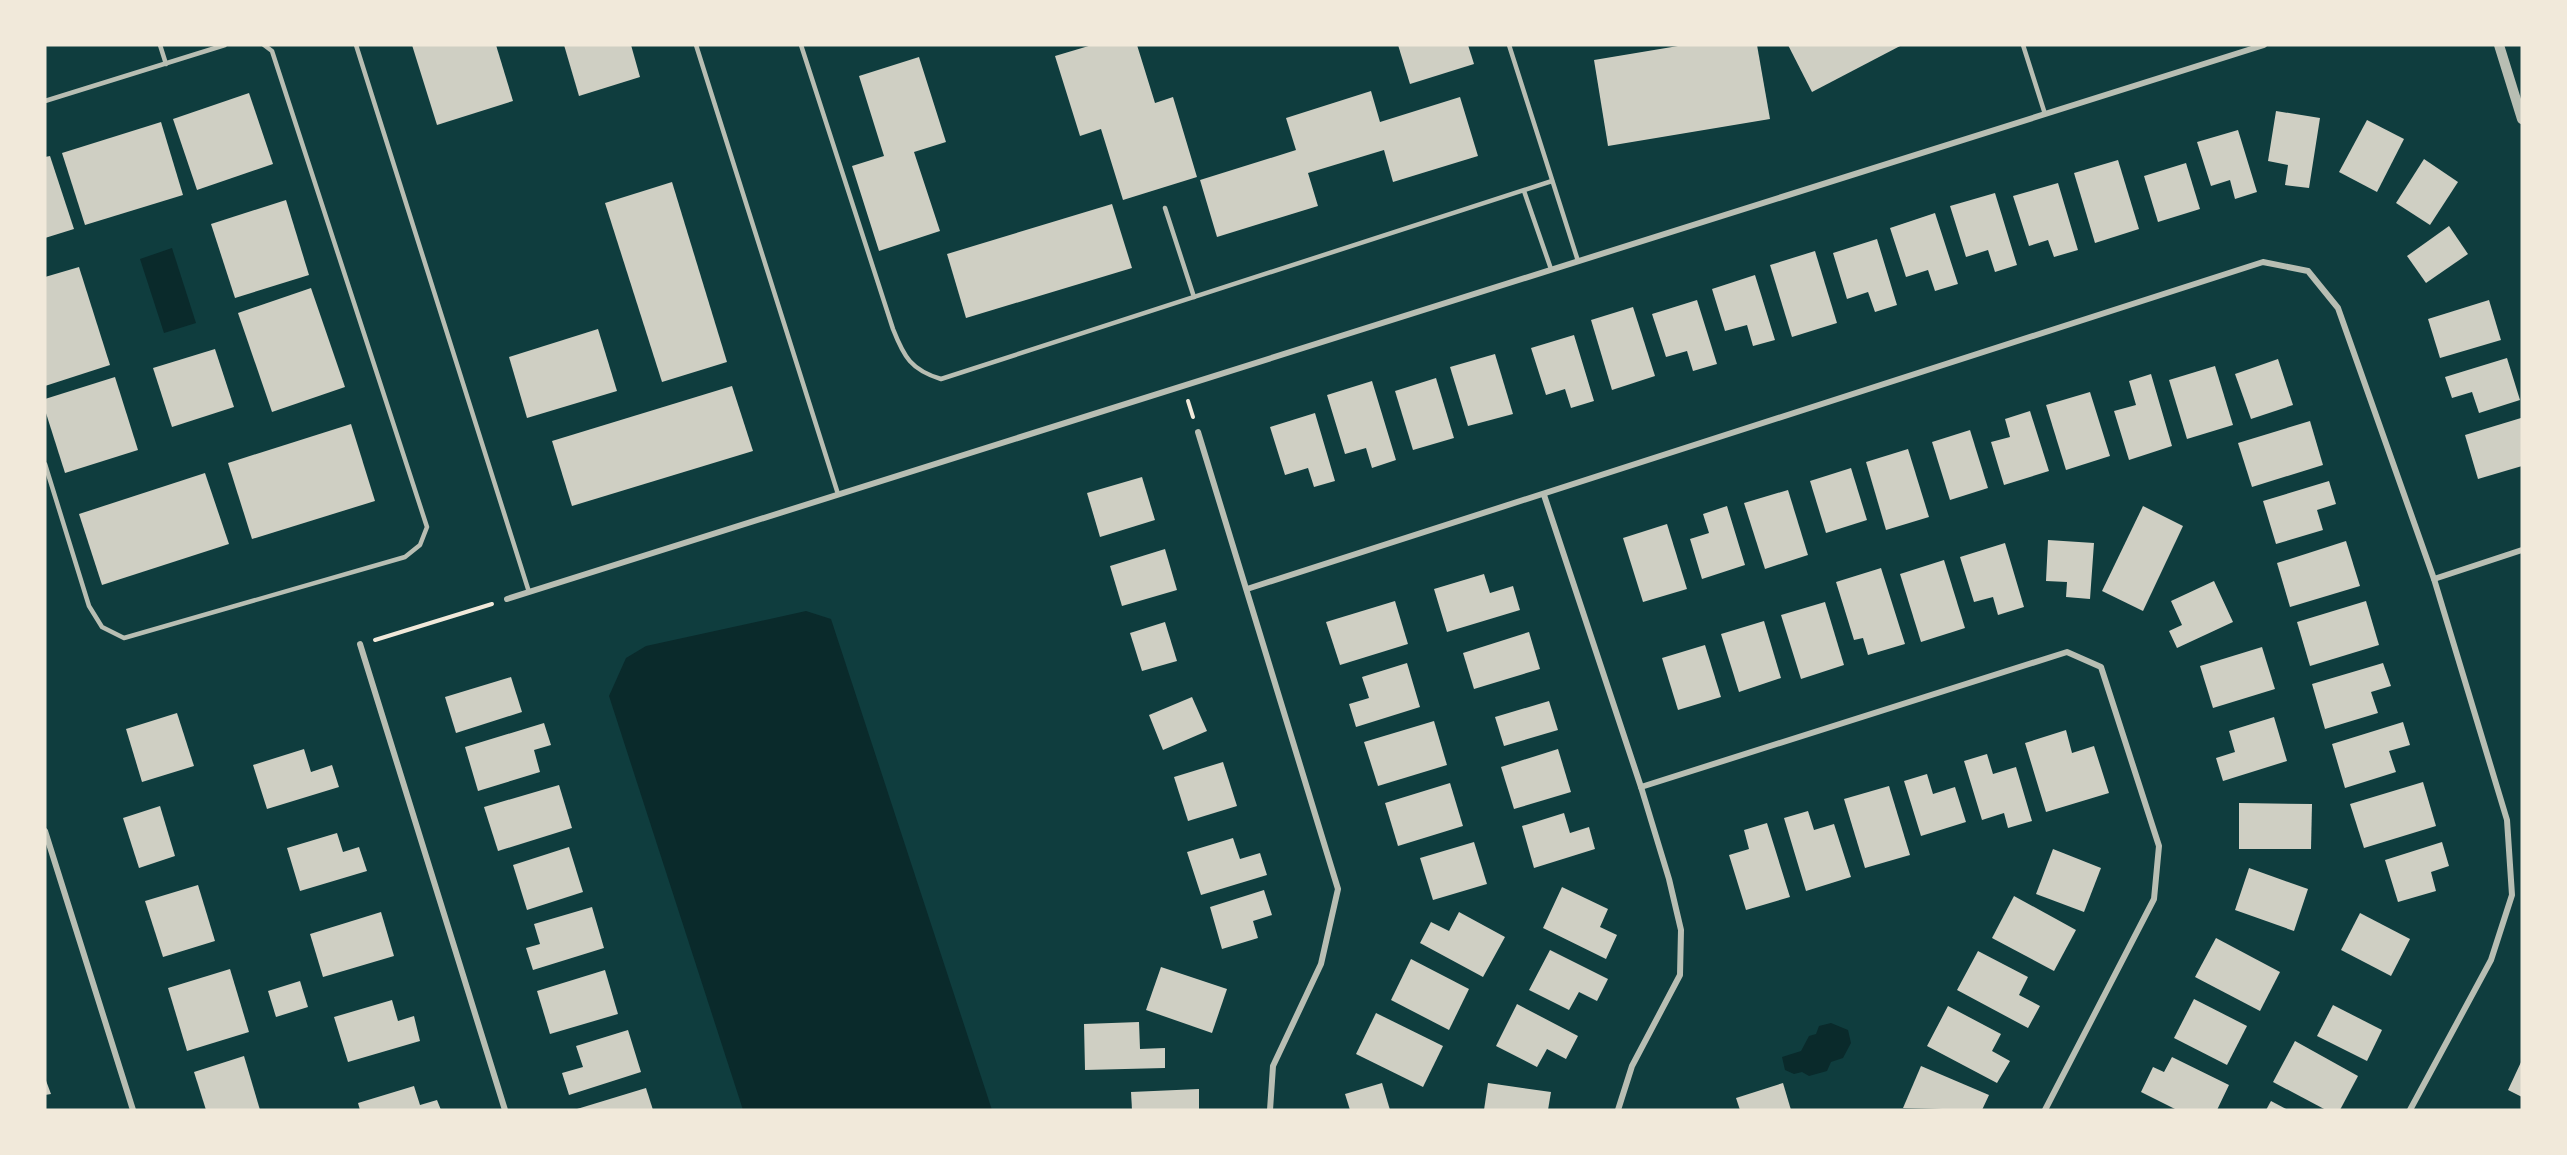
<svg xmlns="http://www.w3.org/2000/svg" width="2567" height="1155" viewBox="0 0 2567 1155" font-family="Poppins,sans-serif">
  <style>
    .water { fill: #0a2a2b }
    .building { fill: #cfcfc3 }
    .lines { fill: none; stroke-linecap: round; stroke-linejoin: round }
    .path { stroke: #f1e9da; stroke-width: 4 }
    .service { stroke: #b8beb3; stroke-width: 4.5 }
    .minor { stroke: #b8beb3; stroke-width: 6 }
    .tertiary { stroke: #b8beb3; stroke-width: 10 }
  </style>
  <rect width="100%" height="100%" fill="#0f3d3e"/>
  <g class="water">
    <path d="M172,248L196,323L164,333L140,259Z"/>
    <path d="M806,611L831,619L992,1110H743L609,696L626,658L646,646Z"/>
    <path d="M1831,1023L1848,1030L1851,1043L1843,1058L1831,1062L1827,1071L1809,1076L1802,1072L1794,1074L1785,1070L1782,1057L1801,1051L1809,1036L1816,1034L1819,1026Z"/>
  </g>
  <g class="building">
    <path d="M412,45H496L513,101L437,125Z"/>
    <path d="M564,45H631L640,77L579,96Z"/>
    <path d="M1092,45H1137L1155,103L1173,97L1197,177L1123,200L1101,129L1080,136L1055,56Z"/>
    <path d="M1398,45H1468L1474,64L1410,84Z"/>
    <path d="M1684,45H1757L1770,119L1608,146L1594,60Z"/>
    <path d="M1788,45H1902L1812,92Z"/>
    <path d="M919,57L946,142L914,152L940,231L879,251L852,166L884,156L859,76Z"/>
    <path d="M1371,91L1380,122L1460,97L1478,156L1393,182L1384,150L1308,173L1318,206L1217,237L1200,180L1296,150L1286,118Z"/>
    <path d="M249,93L273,164L197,190L173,119Z"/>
    <path d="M2276,111L2320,118L2309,188L2285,185L2288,165L2268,161Z"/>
    <path d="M2367,120L2404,139L2377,192L2339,172Z"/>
    <path d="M161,122L183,195L85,225L62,153Z"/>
    <path d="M2238,130L2257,192L2235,199L2230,180L2211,186L2197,142Z"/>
    <path d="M50,156L74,229L45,238V157Z"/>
    <path d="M2424,159L2458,182L2430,225L2396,203Z"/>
    <path d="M2118,160L2139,229L2095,243L2074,173Z"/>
    <path d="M2186,163L2200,209L2158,222L2144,176Z"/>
    <path d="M672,182L727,362L662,382L605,203Z"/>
    <path d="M2058,183L2078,250L2054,257L2048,240L2029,246L2013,196Z"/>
    <path d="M1995,193L2017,265L1995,272L1988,250L1966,257L1950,206Z"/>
    <path d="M286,200L309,275L235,298L211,224Z"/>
    <path d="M1112,204L1132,268L966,318L947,254Z"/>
    <path d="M1935,213L1958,284L1935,291L1928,270L1906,277L1890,228Z"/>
    <path d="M2449,226L2468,254L2426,283L2407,256Z"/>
    <path d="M1877,239L1897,305L1875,312L1868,292L1847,299L1833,253Z"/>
    <path d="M1815,251L1837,323L1792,337L1770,265Z"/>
    <path d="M79,267L110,365L45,386V277Z"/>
    <path d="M1755,275L1775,340L1753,346L1747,325L1725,331L1712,289Z"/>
    <path d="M311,288L345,387L272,412L238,313Z"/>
    <path d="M1697,300L1717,364L1693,371L1687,351L1666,357L1652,314Z"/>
    <path d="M2489,300L2501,340L2440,358L2428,319Z"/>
    <path d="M1633,307L1655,376L1612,390L1591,320Z"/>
    <path d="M598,329L617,391L527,418L509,357Z"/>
    <path d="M1574,335L1594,401L1571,408L1565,389L1546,395L1531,348Z"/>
    <path d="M215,349L234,407L172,427L153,368Z"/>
    <path d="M1495,354L1513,414L1468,426L1450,367Z"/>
    <path d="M2507,358L2520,400L2479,413L2472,392L2452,398L2445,377Z"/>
    <path d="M2278,359L2293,405L2251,419L2235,374Z"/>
    <path d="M2215,366L2233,425L2187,439L2169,380Z"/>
    <path d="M2151,374L2172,446L2129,460L2114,411L2136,405L2129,381Z"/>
    <path d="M115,377L138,450L65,473L45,410V399Z"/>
    <path d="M1436,378L1454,438L1413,450L1395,391Z"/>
    <path d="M1372,381L1396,460L1372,468L1366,448L1345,454L1327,395Z"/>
    <path d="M732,386L753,451L572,506L552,441Z"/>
    <path d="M2090,392L2110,456L2066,470L2046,405Z"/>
    <path d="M2030,411L2049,471L2004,485L1991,442L2010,437L2005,419Z"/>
    <path d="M1315,413L1335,481L1314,487L1308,468L1285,475L1270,427Z"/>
    <path d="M2521,418L2522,466L2478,479L2465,435Z"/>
    <path d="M2310,421L2323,465L2252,487L2238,443Z"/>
    <path d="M351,424L375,501L252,539L228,463Z"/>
    <path d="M1970,430L1988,488L1950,500L1932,442Z"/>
    <path d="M1908,449L1929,517L1886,530L1866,462Z"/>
    <path d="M1851,468L1867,520L1826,533L1810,481Z"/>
    <path d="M205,473L229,544L102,585L79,514Z"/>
    <path d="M1142,477L1155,520L1100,537L1087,493Z"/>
    <path d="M2329,481L2336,504L2317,510L2323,530L2276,544L2263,501Z"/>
    <path d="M1788,490L1808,555L1765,569L1744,503Z"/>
    <path d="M1727,506L1745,565L1702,579L1690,539L1709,533L1703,514Z"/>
    <path d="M2143,506L2183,526L2143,611L2102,591Z"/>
    <path d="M1667,524L1687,589L1643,602L1623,538Z"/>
    <path d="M2048,540L2094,543L2090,599L2066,597L2067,582L2046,581Z"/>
    <path d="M2346,541L2360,586L2290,607L2277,563Z"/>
    <path d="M2005,543L2024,607L1998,615L1993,597L1974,602L1960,557Z"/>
    <path d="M1165,549L1177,590L1122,606L1110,566Z"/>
    <path d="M1944,560L1965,628L1921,642L1900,574Z"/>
    <path d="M1881,568L1905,644L1868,655L1863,638L1854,640L1836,582Z"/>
    <path d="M1484,574L1490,593L1513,586L1520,610L1447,632L1434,589Z"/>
    <path d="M2214,581L2233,622L2177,648L2169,631L2182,625L2171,601Z"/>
    <path d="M1395,601L1408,644L1340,665L1326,622Z"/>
    <path d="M2366,601L2379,645L2310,666L2297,622Z"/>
    <path d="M1825,602L1844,665L1801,679L1781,615Z"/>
    <path d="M1764,621L1781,678L1739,692L1721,634Z"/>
    <path d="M1165,622L1177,661L1142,671L1130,633Z"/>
    <path d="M1529,632L1540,669L1474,689L1463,653Z"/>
    <path d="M1705,645L1721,697L1678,710L1662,658Z"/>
    <path d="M2262,647L2275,689L2213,708L2200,666Z"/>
    <path d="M1407,663L1420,707L1356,727L1349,704L1369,698L1362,677Z"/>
    <path d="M2383,663L2391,686L2371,692L2378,713L2325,729L2312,684Z"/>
    <path d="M511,677L522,712L456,733L445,697Z"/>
    <path d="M1192,697L1207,731L1163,750L1149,715Z"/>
    <path d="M1549,701L1558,730L1504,746L1495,717Z"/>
    <path d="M177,713L194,766L142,782L126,729Z"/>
    <path d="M2274,717L2287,761L2223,781L2216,758L2235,752L2229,731Z"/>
    <path d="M1434,721L1447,765L1378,786L1364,742Z"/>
    <path d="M2403,722L2410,745L2389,751L2396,772L2345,788L2332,744Z"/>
    <path d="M544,723L551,745L534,750L540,772L478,791L465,747Z"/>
    <path d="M2066,730L2072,753L2094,746L2109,793L2046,812L2025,743Z"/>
    <path d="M304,749L311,772L332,765L339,787L267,809L253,765Z"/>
    <path d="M1558,749L1571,792L1514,809L1501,767Z"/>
    <path d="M1987,754L1993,774L2016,767L2032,821L2008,828L2004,813L1982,820L1964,761Z"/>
    <path d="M1223,762L1237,806L1188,821L1174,777Z"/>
    <path d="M1927,774L1933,794L1955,787L1966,822L1921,836L1904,781Z"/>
    <path d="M2423,782L2436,826L2364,848L2350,804Z"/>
    <path d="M1450,783L1463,826L1398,846L1385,803Z"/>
    <path d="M559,785L572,828L498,851L484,807Z"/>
    <path d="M1889,786L1910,855L1865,868L1844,799Z"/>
    <path d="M2239,803L2312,804L2311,849H2239Z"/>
    <path d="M160,806L175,856L139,868L123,818Z"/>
    <path d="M1808,811L1814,830L1834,824L1851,877L1806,891L1784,818Z"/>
    <path d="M1564,813L1570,833L1589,827L1595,849L1534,868L1522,826Z"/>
    <path d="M1767,823L1790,897L1746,910L1729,855L1749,849L1744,830Z"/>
    <path d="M337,833L343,852L359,847L367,871L300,891L287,848Z"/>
    <path d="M1233,838L1240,859L1260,853L1267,875L1201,895L1187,852Z"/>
    <path d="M1474,842L1487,884L1433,900L1420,858Z"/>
    <path d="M2442,842L2449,866L2431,872L2436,891L2398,902L2385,860Z"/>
    <path d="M569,847L583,892L527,910L513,865Z"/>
    <path d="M2053,849L2101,868L2084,912L2036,894Z"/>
    <path d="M2249,868L2308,889L2294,931L2235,910Z"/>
    <path d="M198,885L215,941L163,957L145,901Z"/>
    <path d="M1562,887L1608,909L1600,927L1617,935L1606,959L1543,928Z"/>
    <path d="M1264,890L1272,915L1253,921L1258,938L1222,949L1210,907Z"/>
    <path d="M2014,896L2076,930L2054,971L1992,938Z"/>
    <path d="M592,907L604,948L533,970L526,948L540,944L534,924Z"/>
    <path d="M381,912L394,956L323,977L310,934Z"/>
    <path d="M1459,912L1505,937L1483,977L1420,943L1431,922L1449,931Z"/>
    <path d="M2360,913L2410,939L2391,976L2341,950Z"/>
    <path d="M2216,938L2280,972L2260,1011L2195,977Z"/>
    <path d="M1550,950L1608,979L1597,1001L1579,992L1569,1010L1529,990Z"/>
    <path d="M1978,951L2028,977L2019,995L2040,1006L2028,1028L1957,990Z"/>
    <path d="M1411,959L1469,989L1449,1030L1391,1000Z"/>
    <path d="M1161,967L1227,989L1212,1033L1146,1010Z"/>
    <path d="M230,969L249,1032L187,1051L168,988Z"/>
    <path d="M605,970L618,1014L550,1034L537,991Z"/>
    <path d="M300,981L308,1007L276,1017L268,991Z"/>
    <path d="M2194,999L2247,1026L2227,1065L2174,1038Z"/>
    <path d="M392,1000L398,1021L414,1016L420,1041L348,1062L334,1017Z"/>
    <path d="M1517,1004L1578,1036L1566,1059L1547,1049L1537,1067L1496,1046Z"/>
    <path d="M2333,1005L2382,1030L2367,1061L2317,1036Z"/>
    <path d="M1948,1006L2001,1034L1992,1051L2010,1061L1997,1083L1927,1046Z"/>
    <path d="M1376,1013L1443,1046L1423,1087L1356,1054Z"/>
    <path d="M1139,1022L1140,1049L1165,1048V1068L1085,1070L1084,1024Z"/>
    <path d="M628,1030L641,1072L569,1095L562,1073L583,1067L576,1046Z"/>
    <path d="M2295,1041L2358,1076L2340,1110H2326L2273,1082Z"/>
    <path d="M244,1056L260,1110H206L194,1072Z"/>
    <path d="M2172,1057L2229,1085L2217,1110H2177L2141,1092L2153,1067L2164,1072Z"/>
    <path d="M2522,1060V1097L2508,1090Z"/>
    <path d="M1921,1066L1989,1095L1982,1110L1903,1108Z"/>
    <path d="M45,1078L51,1094L45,1095Z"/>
    <path d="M1382,1083L1390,1110H1350L1345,1094Z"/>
    <path d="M1488,1083L1551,1092L1548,1110H1484Z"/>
    <path d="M1783,1083L1791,1110H1740L1736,1098Z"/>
    <path d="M414,1086L420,1105L437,1100L441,1110H360L358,1103Z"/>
    <path d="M646,1088L653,1110H577V1109Z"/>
    <path d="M1199,1089V1110H1132L1131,1092Z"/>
    <path d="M2271,1101L2288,1110H2266Z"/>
  </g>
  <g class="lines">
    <g class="path">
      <path d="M1188,401L1193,417"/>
      <path d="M375,640L492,604"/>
    </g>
    <g class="service">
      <path d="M160,45L166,64"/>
      <path d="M356,45L529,592"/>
      <path d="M696,45L838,494"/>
      <path d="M801,45L893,329C904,357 911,370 941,379L1552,181"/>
      <path d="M1509,45L1578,261"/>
      <path d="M2023,45L2045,114"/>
      <path d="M45,101L225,45"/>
      <path d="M1524,191L1551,269"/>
      <path d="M1165,208L1194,297"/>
      <path d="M45,464L89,606L102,627L124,638L405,557L420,545L427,527L272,51L264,45"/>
    </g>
    <g class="minor">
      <path d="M1198,432L1338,889L1321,964L1273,1066L1270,1110"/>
      <path d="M1544,495L1641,787L1669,879L1681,930L1680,975L1632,1066L1618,1110"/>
      <path d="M2434,579L2522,550"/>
      <path d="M1247,589L2263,262L2308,271L2338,308L2434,579L2507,820L2512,895L2491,960L2410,1110"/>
      <path d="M507,599L2264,45"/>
      <path d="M360,644L505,1110"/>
      <path d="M1641,787L2067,652L2101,667L2159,846L2154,899L2045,1110"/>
      <path d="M45,831L133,1110"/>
    </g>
    <path class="tertiary" d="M2499,45L2522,119"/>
  </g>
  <rect width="2567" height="1155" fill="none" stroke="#f1e9da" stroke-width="93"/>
</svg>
